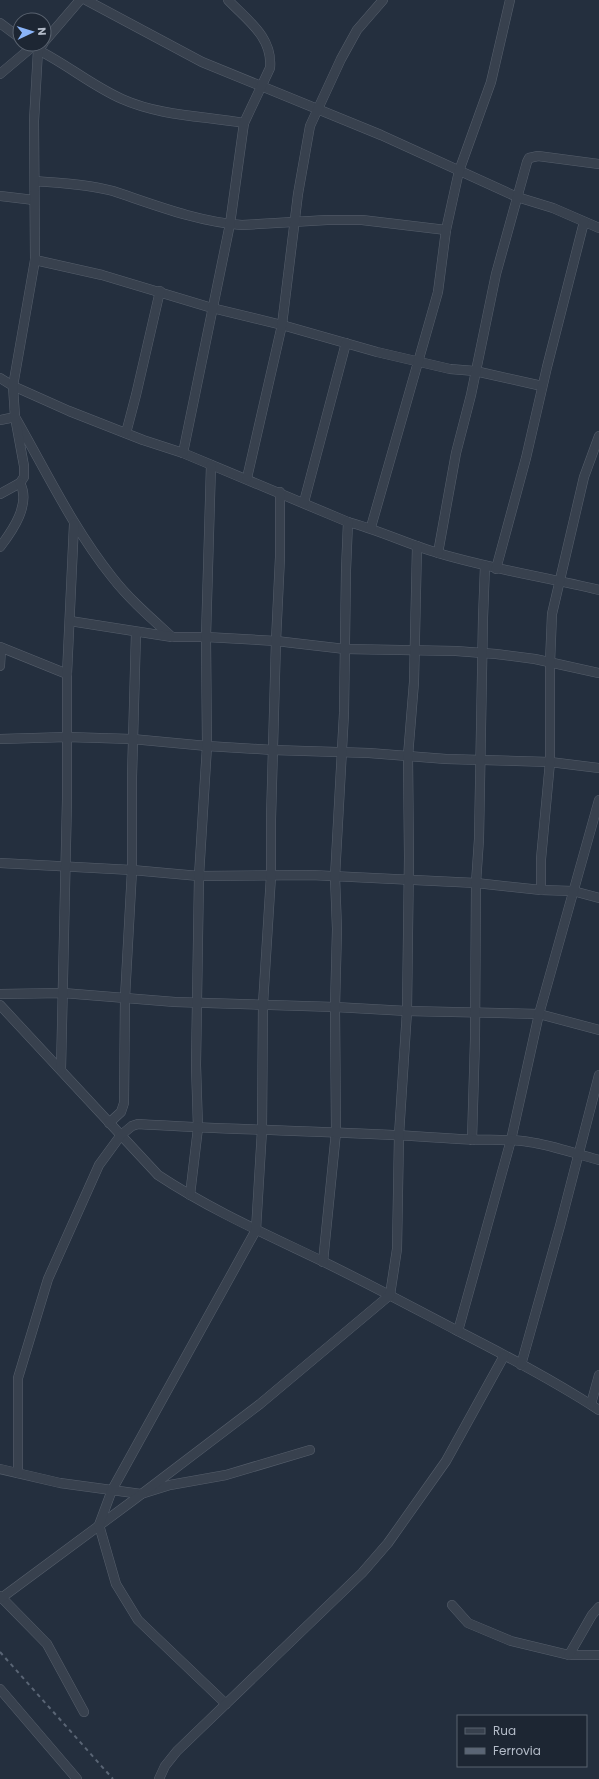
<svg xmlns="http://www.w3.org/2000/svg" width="599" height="1779" viewBox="0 0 599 1779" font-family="Poppins,sans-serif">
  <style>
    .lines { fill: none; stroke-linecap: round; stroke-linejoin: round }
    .minor-casing { stroke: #565f6c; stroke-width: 10 }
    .minor { stroke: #38414e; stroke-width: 9 }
    .rail { stroke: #5a6575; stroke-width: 2; stroke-dasharray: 4 4; stroke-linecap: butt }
  </style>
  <rect width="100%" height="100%" fill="#242f3e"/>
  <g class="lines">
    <g class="minor-casing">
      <g id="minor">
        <path d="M86,0L202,62L381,135L517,197L553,208L599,228"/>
        <path d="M0,23L20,38"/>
        <path d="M44,42L80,0"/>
        <path d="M0,74L32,47C63,61 90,85 122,99C160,116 203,116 244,123"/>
        <path d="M35,181C60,183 88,184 113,191C155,205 198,222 242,225L327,220H362L446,230"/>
        <path d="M0,196L34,200"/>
        <path d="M35,260L102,275L212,308L282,325L377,352L450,369L475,371L542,386"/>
        <path d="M0,378L13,386L69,411L143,440L183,453L348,522C379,530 407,544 438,553C491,569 545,577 599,590"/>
        <path d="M0,420L15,417C46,471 73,528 112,577C129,599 151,618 172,637"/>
        <path d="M126,433L136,395L160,291"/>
        <path d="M183,453L230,224L244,123L270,68C273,37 247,20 228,0"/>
        <path d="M247,478L282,325L298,194L310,126L341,59L357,30L383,0"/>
        <path d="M0,494L20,483L24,477V466L15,417L13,386L35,260L34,121L38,50L43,44"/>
        <path d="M304,502L346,343"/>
        <path d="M371,527L438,292L446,230L459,171L491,82L510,0"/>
        <path d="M0,547C13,530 31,504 20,483"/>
        <path d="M438,553L456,453L471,395L496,274L527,162L529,158L538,156L599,164"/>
        <path d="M496,569L526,458L547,367L584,222"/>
        <path d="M70,621L172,637H206L276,641L345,649L456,651L496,654L535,659L599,673"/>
        <path d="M0,647L67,674"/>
        <path d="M0,666L1,648"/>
        <path d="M0,739L67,737L132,739L207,746L273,750L369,753L446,759L550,762L599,768"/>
        <path d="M0,863L132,870L199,876L311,875L476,883L541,890L573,891L599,898"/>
        <path d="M541,890V859L550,762V663L552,614L584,477L599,436"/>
        <path d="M0,994L63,993L175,1002L335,1007L407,1011L539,1014L599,1030"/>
        <path d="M0,1005L158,1175C211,1210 268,1235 324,1262C369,1284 412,1307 456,1330C505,1355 553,1380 599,1410"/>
        <path d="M61,1070L67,799V674L74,524"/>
        <path d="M109,1123L121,1112L124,1103L125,998L132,870V777L136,633"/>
        <path d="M472,1140L475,1039L476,883L479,839L483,618L485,566"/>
        <path d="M190,1195L198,1128L196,1065L199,876L207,746L206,637L211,465"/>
        <path d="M323,1262L336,1132L335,1007L337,929L335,877L344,713L346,570L348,522"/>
        <path d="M458,1331L511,1140L539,1014L599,800"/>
        <path d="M521,1365L560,1226L599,1075"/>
        <path d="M591,1404L599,1375"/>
        <path d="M0,1469L60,1483L141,1494L170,1485L226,1475L310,1450"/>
        <path d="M18,1473V1378L48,1279L99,1165L121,1135L132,1126L138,1124C245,1131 352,1131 459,1139C482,1141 506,1138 529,1142C552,1145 576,1154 599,1160"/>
        <path d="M0,1596L47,1644L84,1712"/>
        <path d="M0,1599L135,1499L260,1404L390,1295L397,1249L399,1135L407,1011L409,857L408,756L414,682L417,546"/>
        <path d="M452,1605L468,1623L511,1641L569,1655H599"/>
        <path d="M569,1655L592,1615L599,1607"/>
        <path d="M0,1689L77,1779"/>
        <path d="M226,1704L138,1620L116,1584L99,1525L112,1490L256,1230L262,1130L263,1004L271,876V819L276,641L280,557V492"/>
        <path d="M159,1779L165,1766L177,1751L362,1573L388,1543L446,1461L504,1356"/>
      </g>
    </g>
    <use href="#minor" class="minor"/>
    <path class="rail" d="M0,1652L113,1779"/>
  </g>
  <rect x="457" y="1715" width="130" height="52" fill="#1d2633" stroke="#59626f"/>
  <rect x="465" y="1728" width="20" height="6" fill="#38414e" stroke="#59626f"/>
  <text x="493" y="1735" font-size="12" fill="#b4bcc9">Rua</text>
  <rect x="465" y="1748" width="20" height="6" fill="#5a6575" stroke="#59626f"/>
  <text x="493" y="1755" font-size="12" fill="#b4bcc9">Ferrovia</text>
  <g transform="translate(32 32) rotate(86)"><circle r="19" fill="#1d2633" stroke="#59626f"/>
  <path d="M0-3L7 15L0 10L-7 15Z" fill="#8ab4f8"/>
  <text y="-6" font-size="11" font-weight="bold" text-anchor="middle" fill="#b4bcc9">N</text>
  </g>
</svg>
